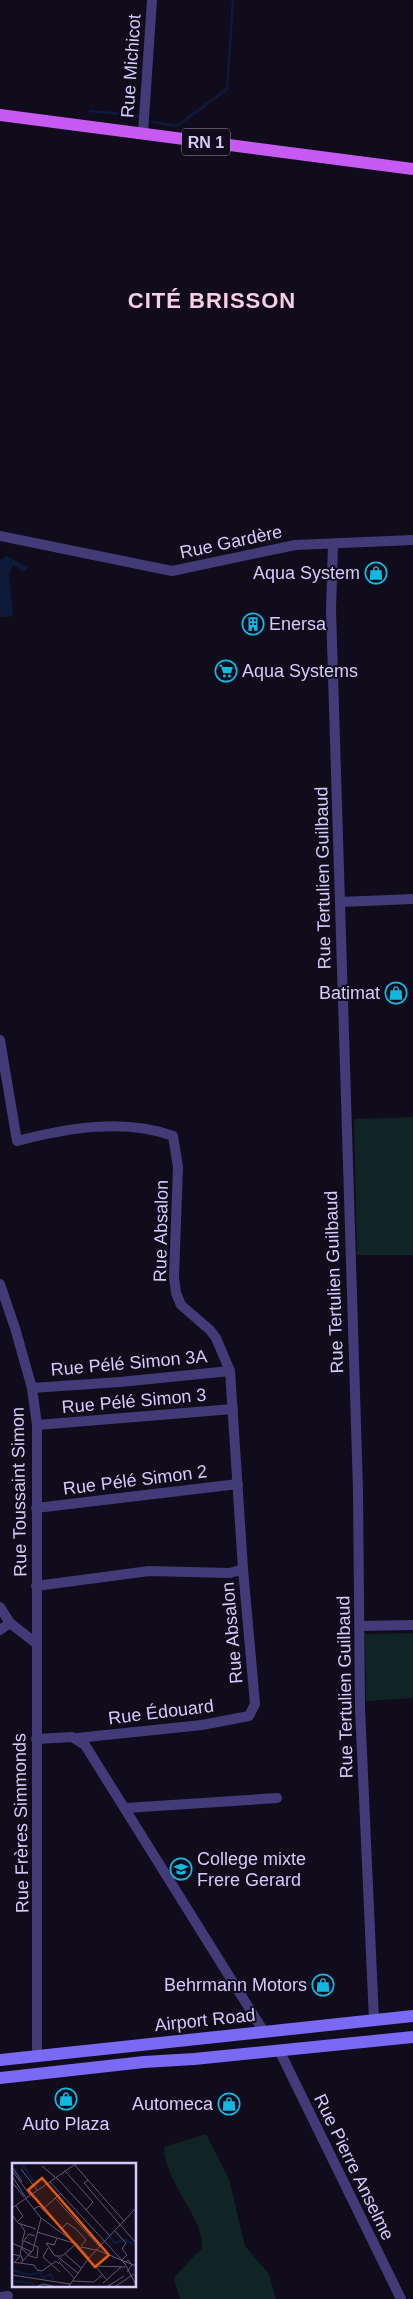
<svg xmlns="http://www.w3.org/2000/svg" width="413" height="2299" viewBox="0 0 413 2299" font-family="Helvetica,sans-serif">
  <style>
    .green { fill: #102325 }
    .water { fill: #0e1a39 }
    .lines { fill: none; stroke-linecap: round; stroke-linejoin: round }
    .stream { stroke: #0e1a39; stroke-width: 2.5 }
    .street { stroke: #433b77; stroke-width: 10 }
    .secondary { stroke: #7969f3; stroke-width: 12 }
    .primary { stroke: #c75af2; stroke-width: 12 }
    .labels { text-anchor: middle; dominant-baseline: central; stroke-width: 4; stroke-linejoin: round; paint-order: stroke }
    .shield { fill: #100c1b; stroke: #9a92b8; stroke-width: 1 }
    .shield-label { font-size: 16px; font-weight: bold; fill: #d5cbfb }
    .street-label { font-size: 18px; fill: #d5cbfb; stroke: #100c1b }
    .poi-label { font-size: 18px; fill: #d5cbfb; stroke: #100c1b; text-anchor: end }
    .district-label { font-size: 22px; font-weight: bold; letter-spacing: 1px; fill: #fbcde6; stroke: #100c1b }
    .inset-river { fill: none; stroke: #0e1a39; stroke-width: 2.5 }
    .inset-road { fill: none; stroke: #5f5875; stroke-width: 1 }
    .view { fill: #e8590c; fill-opacity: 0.15; stroke: #e8590c; stroke-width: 2.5 }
    .inset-edge { fill: none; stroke: #d5cbfb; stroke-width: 2.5 }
  </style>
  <rect width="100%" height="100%" fill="#100c1b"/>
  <g class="green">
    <path d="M413,1117V1255H357L354,1119Z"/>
    <path d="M413,1633V1698L366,1701L365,1634Z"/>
    <path d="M206,2134L229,2179L245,2246L269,2274L276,2299H180L174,2278C181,2270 193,2256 201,2250C208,2222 164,2183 164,2147Z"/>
  </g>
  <path class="water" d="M7,556L28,568L24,572L13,565L9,574L13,616L0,617V560Z"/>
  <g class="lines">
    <g class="stream">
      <path d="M90,111L141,116"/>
      <path d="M153,122L177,126L227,89L233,0"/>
    </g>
    <g class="street">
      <path d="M143,133L152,0"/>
      <path d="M0,536L172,571L295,545L413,540"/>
      <path d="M333,544L331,610L358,1490L360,1708L374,2020"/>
      <path d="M340,902L413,899"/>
      <path d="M0,1040L17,1141C67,1128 124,1118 173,1136L178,1167L174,1277L176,1293L181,1305L210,1330L216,1338L230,1371L243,1569L255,1704L249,1716L202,1725L77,1738"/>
      <path d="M0,1284L15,1328L32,1388L37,1425V1644"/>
      <path d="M32,1388L120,1382L230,1371"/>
      <path d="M37,1425L233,1409"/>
      <path d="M36,1508L238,1484"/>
      <path d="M36,1586L149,1571L230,1573L243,1569"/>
      <path d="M0,1607L10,1623L37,1644V2055"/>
      <path d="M360,1626L413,1625"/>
      <path d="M0,1630L10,1623"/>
      <path d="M36,1739L72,1737L85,1745L264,2032"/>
      <path d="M126,1808L277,1798"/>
      <path d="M279,2050L401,2299"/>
      <path d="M0,2297L8,2296"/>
    </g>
    <g class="secondary">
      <path d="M0,2060L413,2016"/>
      <path d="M0,2078L144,2062L194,2059L413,2037"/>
    </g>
    <path class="primary" d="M0,115L413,169"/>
  </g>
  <defs>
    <g id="shop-ring" transform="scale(1.125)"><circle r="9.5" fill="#100c1b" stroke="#11b9e0" stroke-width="1.5"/><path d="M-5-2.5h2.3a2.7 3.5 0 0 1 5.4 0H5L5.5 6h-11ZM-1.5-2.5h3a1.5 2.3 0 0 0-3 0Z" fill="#11b9e0"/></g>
    <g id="building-ring" transform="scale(1.125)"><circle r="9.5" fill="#100c1b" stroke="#11b9e0" stroke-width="1.5"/><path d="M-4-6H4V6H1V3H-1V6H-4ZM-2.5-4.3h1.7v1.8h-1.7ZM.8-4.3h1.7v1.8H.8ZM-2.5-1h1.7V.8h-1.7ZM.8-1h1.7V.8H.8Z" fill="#11b9e0"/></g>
    <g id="supermarket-ring" transform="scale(1.125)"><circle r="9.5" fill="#100c1b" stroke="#11b9e0" stroke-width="1.5"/><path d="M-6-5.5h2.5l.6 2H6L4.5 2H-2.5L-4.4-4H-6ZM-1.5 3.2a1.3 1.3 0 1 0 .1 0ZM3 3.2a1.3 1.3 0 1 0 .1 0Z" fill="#11b9e0"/></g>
    <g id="school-ring" transform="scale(1.125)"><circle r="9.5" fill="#100c1b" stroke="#11b9e0" stroke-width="1.5"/><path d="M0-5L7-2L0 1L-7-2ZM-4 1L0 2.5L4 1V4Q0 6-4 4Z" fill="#11b9e0"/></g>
  </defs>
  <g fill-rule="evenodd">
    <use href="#shop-ring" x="376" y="573"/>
    <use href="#building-ring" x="253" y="624"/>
    <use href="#supermarket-ring" x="226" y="671"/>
    <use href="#shop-ring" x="396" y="993"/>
    <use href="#school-ring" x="181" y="1869"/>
    <use href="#shop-ring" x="323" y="1985"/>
    <use href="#shop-ring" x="66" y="2099"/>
    <use href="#shop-ring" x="229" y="2104"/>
  </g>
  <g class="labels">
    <rect class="shield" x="182" y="128.5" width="48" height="27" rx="4"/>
    <g class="shield-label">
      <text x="206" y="142">RN 1</text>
    </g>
    <g class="street-label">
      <text transform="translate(131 66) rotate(-86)">Rue Michicot</text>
      <text transform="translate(231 542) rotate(-12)">Rue Gardère</text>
      <text transform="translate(323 878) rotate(-91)">Rue Tertulien Guilbaud</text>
      <text transform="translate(161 1231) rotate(-89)">Rue Absalon</text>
      <text transform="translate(334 1282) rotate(-92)">Rue Tertulien Guilbaud</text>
      <text transform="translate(129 1363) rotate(-5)">Rue Pélé Simon 3A</text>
      <text transform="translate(134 1401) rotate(-5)">Rue Pélé Simon 3</text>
      <text transform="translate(135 1480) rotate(-7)">Rue Pélé Simon 2</text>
      <text transform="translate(19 1492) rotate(-91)">Rue Toussaint Simon</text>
      <text transform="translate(232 1633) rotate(-95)">Rue Absalon</text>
      <text transform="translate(345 1687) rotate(-91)">Rue Tertulien Guilbaud</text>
      <text transform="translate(161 1712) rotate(-7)">Rue Édouard</text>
      <text transform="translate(21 1823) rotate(-91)">Rue Frères Simmonds</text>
      <text transform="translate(205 2020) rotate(-6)">Airport Road</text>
      <text transform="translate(354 2167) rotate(64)">Rue Pierre Anselme</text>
    </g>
    <g class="poi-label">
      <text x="360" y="573">Aqua System</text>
      <text x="269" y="624" text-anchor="start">Enersa</text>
      <text x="242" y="671" text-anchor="start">Aqua Systems</text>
      <text x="380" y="993">Batimat</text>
      <text x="197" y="1859" text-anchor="start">College mixte<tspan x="197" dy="21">Frere Gerard</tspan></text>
      <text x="307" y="1985">Behrmann Motors</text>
      <text x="213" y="2104">Automeca</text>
      <text x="66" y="2124" text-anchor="middle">Auto Plaza</text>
    </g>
    <g class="district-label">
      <text x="212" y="300">CITÉ BRISSON</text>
    </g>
  </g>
  <g transform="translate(12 2163)">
    <rect width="124" height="124" fill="#100c1b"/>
    <path class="inset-river" d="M9,0L26,24M2,5L10,18M97,73L103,80L113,77L124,82M0,107L18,112L27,109L31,115L39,111L41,117M0,118L22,120"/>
    <path class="inset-road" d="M62,1L112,58M30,3L43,14M0,4L10,19M9,6L25,27M53,8L81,39L74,47M1,9L18,32M0,13L14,35M44,14L98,73M76,17L72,20L124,80M0,19L12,34M38,19L96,82M43,35L88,84M14,36L29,55L65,81M4,43L11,53L6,58M0,45L65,0M22,46L27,43L50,65L55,60L64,66L74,77L69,83M31,46L48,31M0,52L6,60L24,66M8,61L13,68L10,79M103,68L114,80L110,86L115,92L110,97M25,69L65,81L77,95M45,75L42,82L34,80L43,93H50L64,81M0,80L20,89M96,82L113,101L124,122M69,84L84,87M9,85L18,93L25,95L26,84L12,78M36,85L31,94L48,109M85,87L124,103M0,91L8,93L3,99M53,91L69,105M46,94L66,110M11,98L8,90L11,79L17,71L23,73M0,99L22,102L25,107L30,108L44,98L47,101M47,99L62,115M114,99L116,97L120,102L115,109M9,100L21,87L29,55M83,103L113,104M84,104L95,117M0,112L58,121M61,118L82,119L90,112M91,120L109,104M26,123L31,121L41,123M57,123L76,96L124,45M96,123L112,113M104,123L122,111"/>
    <path class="view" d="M30,15L97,92L83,104L16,27Z"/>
    <rect width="124" height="124" class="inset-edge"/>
  </g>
</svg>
